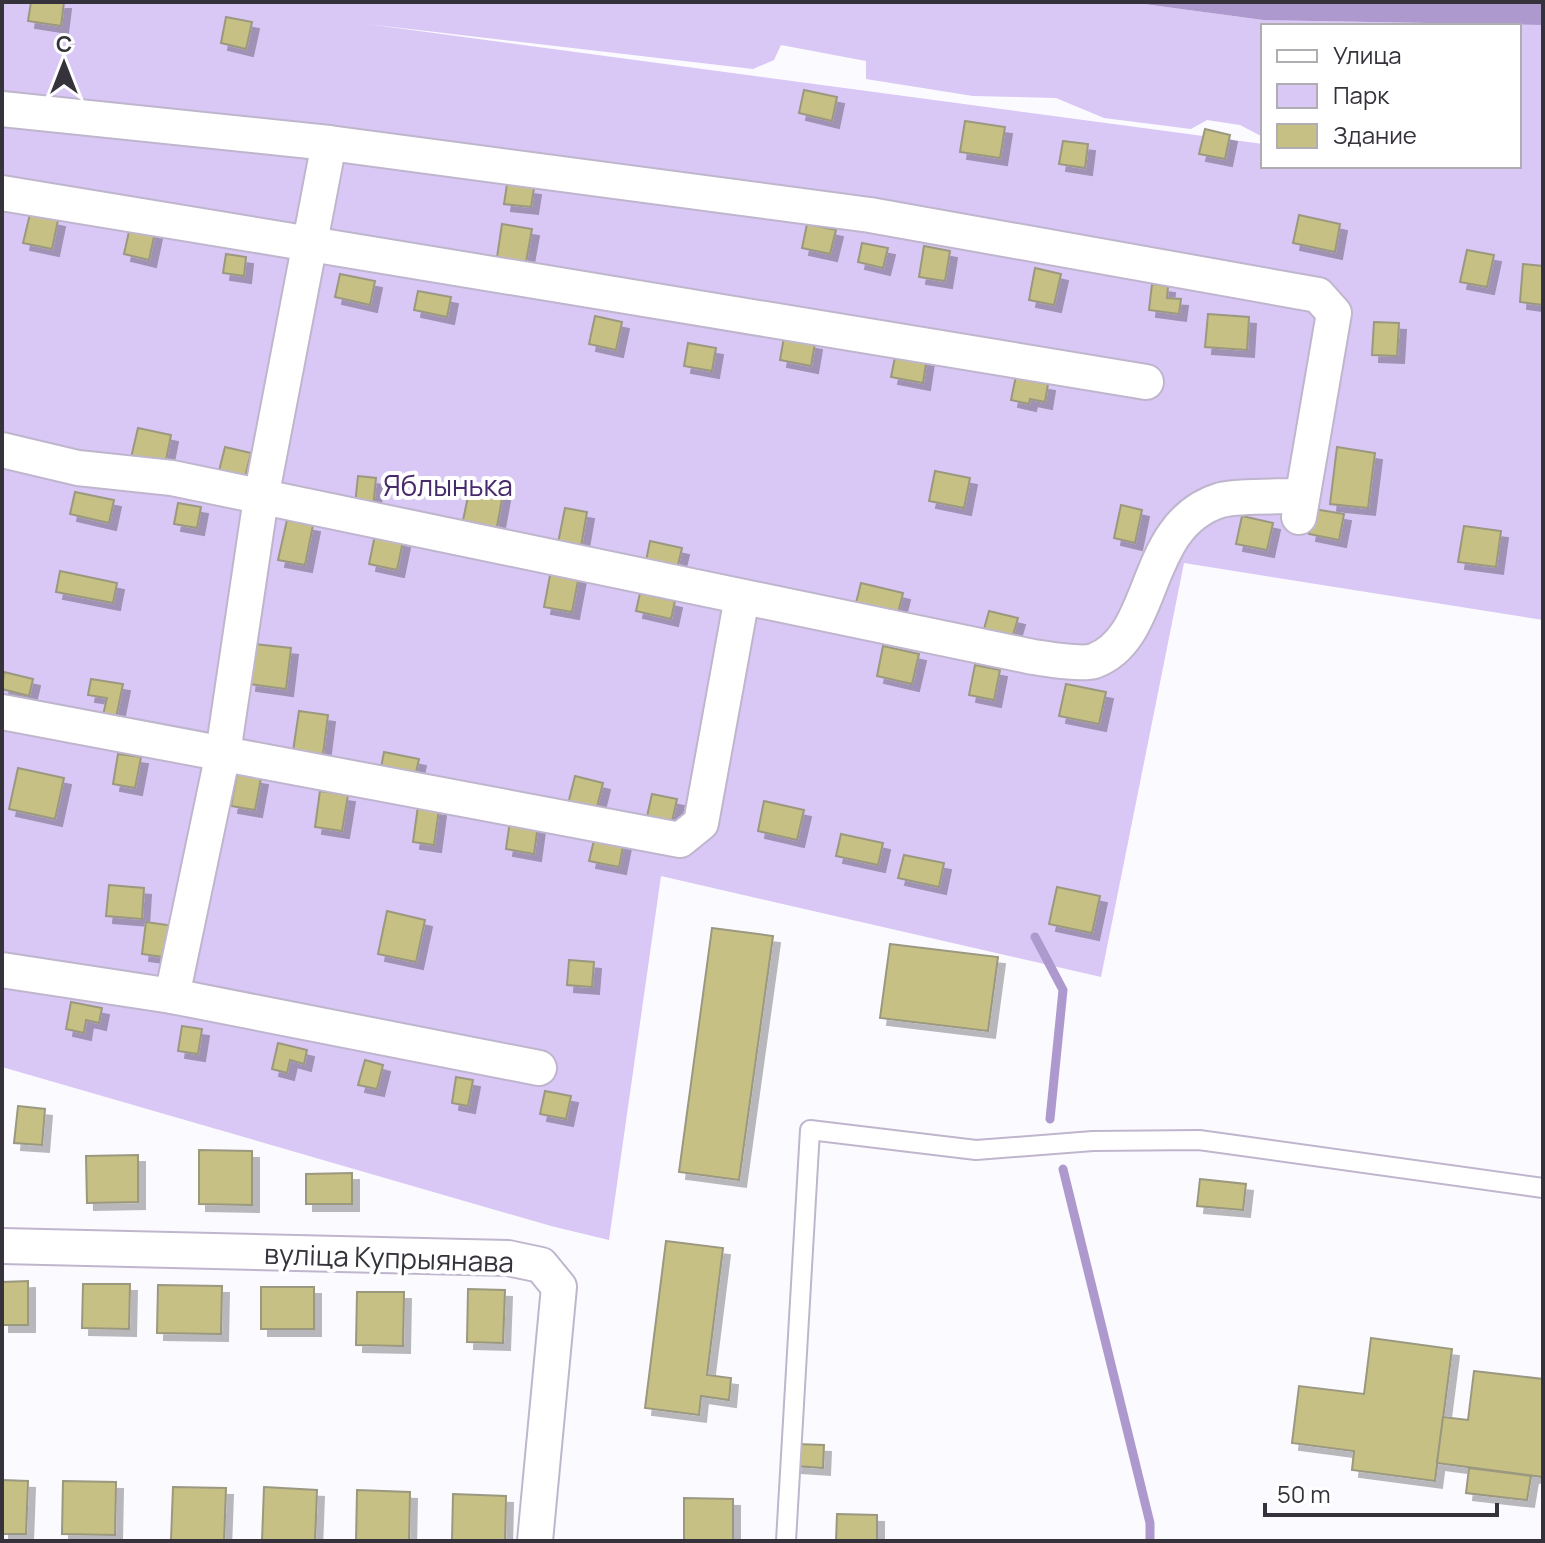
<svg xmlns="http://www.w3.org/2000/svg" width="1545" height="1543" viewBox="0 0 1545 1543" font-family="Manrope,sans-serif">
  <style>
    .green { fill: #d9c7f5; fill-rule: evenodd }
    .water { fill: #ae99ce }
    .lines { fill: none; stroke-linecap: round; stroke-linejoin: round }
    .stream { stroke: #ae99ce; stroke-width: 9 }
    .building { fill: #c7c085; stroke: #9b9880; stroke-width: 2; filter: url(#shadow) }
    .lane-casing { stroke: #bfb6cd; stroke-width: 22 }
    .street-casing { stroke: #bfb6cd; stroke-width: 38 }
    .lane { stroke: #fff; stroke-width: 18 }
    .street { stroke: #fff; stroke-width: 34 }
    .labels { text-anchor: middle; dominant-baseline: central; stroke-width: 8; stroke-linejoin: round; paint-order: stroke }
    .park-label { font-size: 28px; fill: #472a69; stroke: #fff }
    .street-label { font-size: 28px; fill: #36323b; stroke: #fff }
  </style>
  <defs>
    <filter id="shadow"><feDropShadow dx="7" dy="7" stdDeviation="0" flood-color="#0004"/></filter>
  </defs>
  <rect width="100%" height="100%" fill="#fbfaff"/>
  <path class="green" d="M2,2H1129L1263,20L1543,25V620L1184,563L1101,977L661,876L609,1240L551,1226L2,1067ZM367,24L753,69L774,60L781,45L866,61V79L973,96L1056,98L1104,118L1191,129L1207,120L1240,125L1263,137V26H1519V166H1263V144Z"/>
  <path class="water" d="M1129,2H1543V25L1263,20Z"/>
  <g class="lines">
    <g class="stream">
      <path d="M1035,937L1063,990L1050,1119"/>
      <path d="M1063,1169L1150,1523V1541"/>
    </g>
  </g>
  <g class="building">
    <path d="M31,2H64L61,26L28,21Z"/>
    <path d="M226,17L252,22L246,49L221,43Z"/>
    <path d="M804,90L837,97L832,121L799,113Z"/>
    <path d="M965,121L1005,127L1000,158L960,152Z"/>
    <path d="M1205,129L1230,135L1225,159L1199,154Z"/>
    <path d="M1063,141L1088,144L1085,168L1059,164Z"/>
    <path d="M507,184L534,188L531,207L504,204Z"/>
    <path d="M30,214L58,220L52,249L23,243Z"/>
    <path d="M1299,215L1340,224L1335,252L1293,243Z"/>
    <path d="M502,224L532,229L526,262L497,257Z"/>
    <path d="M807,224L836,230L830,254L802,248Z"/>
    <path d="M130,227L155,232L149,260L124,254Z"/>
    <path d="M862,243L888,248L883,268L858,262Z"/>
    <path d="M924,246L950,251L945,281L919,277Z"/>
    <path d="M1467,250L1494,255L1487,287L1460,282Z"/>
    <path d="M226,254L246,257L244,276L223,273Z"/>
    <path d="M1523,264L1543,266V305L1520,302Z"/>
    <path d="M1035,268L1061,274L1054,305L1029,300Z"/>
    <path d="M340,274L375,281L370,305L335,297Z"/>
    <path d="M1152,284L1168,286L1167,298L1181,299L1179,314L1149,310Z"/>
    <path d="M418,291L451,297L447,317L414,310Z"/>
    <path d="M1208,314L1249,317L1247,350L1205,347Z"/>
    <path d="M595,316L622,322L616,350L589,344Z"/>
    <path d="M1374,322L1399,323L1397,356L1372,355Z"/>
    <path d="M784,337L815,343L811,366L780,360Z"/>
    <path d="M688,343L716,348L712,371L684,366Z"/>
    <path d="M896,352L927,357L923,383L891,377Z"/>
    <path d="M1017,371L1033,374L1032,381L1048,384L1045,402L1030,399L1029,404L1011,400Z"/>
    <path d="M138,428L171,435L164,470L130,462Z"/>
    <path d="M225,447L251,453L244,481L218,475Z"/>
    <path d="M1337,447L1375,453L1368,508L1330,504Z"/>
    <path d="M935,471L970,478L964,508L929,501Z"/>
    <path d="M358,476L376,478L373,508L355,505Z"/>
    <path d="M470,487L503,494L496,532L462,525Z"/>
    <path d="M75,492L114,500L109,523L70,514Z"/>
    <path d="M178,503L201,507L197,528L174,524Z"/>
    <path d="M1121,505L1142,510L1135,543L1114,538Z"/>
    <path d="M565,508L587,512L580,552L557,548Z"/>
    <path d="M1314,509L1344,514L1339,540L1309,534Z"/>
    <path d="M1242,516L1273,523L1267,550L1236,544Z"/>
    <path d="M287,520L313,525L305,565L278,560Z"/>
    <path d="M1464,526L1501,531L1496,567L1458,562Z"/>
    <path d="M375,535L403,541L397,570L369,564Z"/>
    <path d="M650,541L682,548L676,573L645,566Z"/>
    <path d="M552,565L580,570L572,612L544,607Z"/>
    <path d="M60,571L117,583L113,603L56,592Z"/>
    <path d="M861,583L903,593L897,617L855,607Z"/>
    <path d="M640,593L675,601L671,619L636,611Z"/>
    <path d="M989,611L1018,618L1013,635L984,629Z"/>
    <path d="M254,644L291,648L286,689L249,684Z"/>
    <path d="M883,646L919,654L912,684L877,676Z"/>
    <path d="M975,665L1000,670L994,700L969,695Z"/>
    <path d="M4,672L33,679L29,696L2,689Z"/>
    <path d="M91,679L123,684L116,718L103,715L107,698L88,695Z"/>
    <path d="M1066,684L1106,692L1099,724L1059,716Z"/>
    <path d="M299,711L328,715L322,762L292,758Z"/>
    <path d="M384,752L419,759L414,781L380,773Z"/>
    <path d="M118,754L141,757L135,788L113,784Z"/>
    <path d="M18,768L64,778L55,819L9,809Z"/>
    <path d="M237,774L261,778L255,810L231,806Z"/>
    <path d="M575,776L603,783L595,815L567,808Z"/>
    <path d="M320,791L348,795L342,831L315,827Z"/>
    <path d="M652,794L677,799L671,826L646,821Z"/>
    <path d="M764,801L804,810L797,840L758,831Z"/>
    <path d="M418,806L439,809L434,845L413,842Z"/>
    <path d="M510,821L538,825L534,854L506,849Z"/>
    <path d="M841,834L883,843L878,865L836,856Z"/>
    <path d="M595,836L624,842L619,867L589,861Z"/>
    <path d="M904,855L944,863L939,887L898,878Z"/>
    <path d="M109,885L144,888L142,919L106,916Z"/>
    <path d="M1057,887L1100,896L1092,933L1049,924Z"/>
    <path d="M387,911L425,920L416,962L378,954Z"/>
    <path d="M146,922L174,926L170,958L142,954Z"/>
    <path d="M712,928L773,936L739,1180L679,1172Z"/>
    <path d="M890,944L998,957L988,1031L880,1018Z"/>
    <path d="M569,960L594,962L592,987L567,985Z"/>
    <path d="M71,1002L102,1008L99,1023L86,1020L84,1033L66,1029Z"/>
    <path d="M182,1026L202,1029L198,1054L178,1051Z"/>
    <path d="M278,1043L307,1050L304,1064L290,1060L287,1073L272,1069Z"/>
    <path d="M365,1060L383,1065L377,1089L358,1085Z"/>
    <path d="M456,1077L473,1080L468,1106L452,1103Z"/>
    <path d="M545,1091L571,1096L566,1119L540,1114Z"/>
    <path d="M18,1106L45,1109L42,1145L14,1143Z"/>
    <path d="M199,1150L252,1151V1205L199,1204Z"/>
    <path d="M138,1155V1202L87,1203L86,1156Z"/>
    <path d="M352,1173V1204H306V1174Z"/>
    <path d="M1200,1179L1246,1184L1243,1210L1197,1206Z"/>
    <path d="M666,1241L723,1248L707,1375L731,1378L729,1400L701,1396L699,1415L645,1408Z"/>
    <path d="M28,1281V1325H2V1282Z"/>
    <path d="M83,1284H130L129,1329L82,1328Z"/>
    <path d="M158,1285L222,1286L221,1334L157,1333Z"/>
    <rect x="261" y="1287" width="53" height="42"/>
    <path d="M468,1289L505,1290L503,1343L467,1342Z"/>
    <path d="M357,1292H404L403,1346L356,1345Z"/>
    <path d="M1371,1338L1452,1349L1435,1481L1352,1470L1354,1451L1292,1443L1299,1386L1364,1394Z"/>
    <path d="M1474,1371L1543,1379V1477L1437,1463L1443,1417L1468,1420Z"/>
    <path d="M796,1444L824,1445L823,1468L795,1466Z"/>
    <path d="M1469,1468L1531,1476L1527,1500L1466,1493Z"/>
    <path d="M2,1480L28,1481L26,1534H2Z"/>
    <path d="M63,1481L116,1482L115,1535L62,1534Z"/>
    <path d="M173,1487L226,1488L224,1541L171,1540Z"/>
    <path d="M264,1487L317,1490L315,1541H262Z"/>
    <path d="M357,1490L410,1492L409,1541H356Z"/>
    <path d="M453,1494L506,1496L505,1541H452Z"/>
    <path d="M684,1498L733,1499V1541H684Z"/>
    <path d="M837,1514L877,1515V1541H836Z"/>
  </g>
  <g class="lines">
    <g class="lane-casing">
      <path id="lane" d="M786,1541L810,1130L976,1150L1093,1141L1199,1140L1543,1188"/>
    </g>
    <g class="street-casing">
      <g id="street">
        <path d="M2,109L329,143L870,215L1318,295L1334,313L1299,517"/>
        <path d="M2,193L1146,382"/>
        <path d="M2,450L78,468L172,478L1033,657C1047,659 1081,665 1094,661C1159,637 1140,524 1221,500C1240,495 1279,497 1300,496"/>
        <path d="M2,712L680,840L701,823L742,597"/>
        <path d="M2,970L172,996L539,1068"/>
        <path d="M172,996L223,753L261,498L329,143"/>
        <path d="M2,1246L508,1258L541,1265L559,1287L535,1541"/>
      </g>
    </g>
    <use href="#lane" class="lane"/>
    <use href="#street" class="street"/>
  </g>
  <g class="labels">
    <g class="park-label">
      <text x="448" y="485">Яблынька</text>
    </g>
    <g class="street-label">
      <text transform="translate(389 1257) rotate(2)">вуліца Купрыянава</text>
    </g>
  </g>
  <rect width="1545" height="1543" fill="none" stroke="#36323b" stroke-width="8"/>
  <rect x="1261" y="24" width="260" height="144" fill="#ffffff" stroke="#afadb1" stroke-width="2"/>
  <rect x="1277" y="50" width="40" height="12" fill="#ffffff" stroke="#afadb1" stroke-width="2"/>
  <text x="1333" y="64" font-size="24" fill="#36323b">Улица</text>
  <rect x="1277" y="84" width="40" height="24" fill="#d9c7f5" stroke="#afadb1" stroke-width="2"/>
  <text x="1333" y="104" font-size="24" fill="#36323b">Парк</text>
  <rect x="1277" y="124" width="40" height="24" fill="#c7c085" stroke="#afadb1" stroke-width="2"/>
  <text x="1333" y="144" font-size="24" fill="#36323b">Здание</text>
  <g transform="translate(64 64)" stroke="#ffffff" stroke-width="6" paint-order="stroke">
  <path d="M0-6L14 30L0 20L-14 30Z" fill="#36323b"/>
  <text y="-12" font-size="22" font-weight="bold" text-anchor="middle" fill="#36323b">С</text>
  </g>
  <path d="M1265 1503v12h232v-12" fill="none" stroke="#36323b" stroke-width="4"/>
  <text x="1277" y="1503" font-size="24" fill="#36323b" stroke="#ffffff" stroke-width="6" paint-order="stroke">50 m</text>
</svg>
